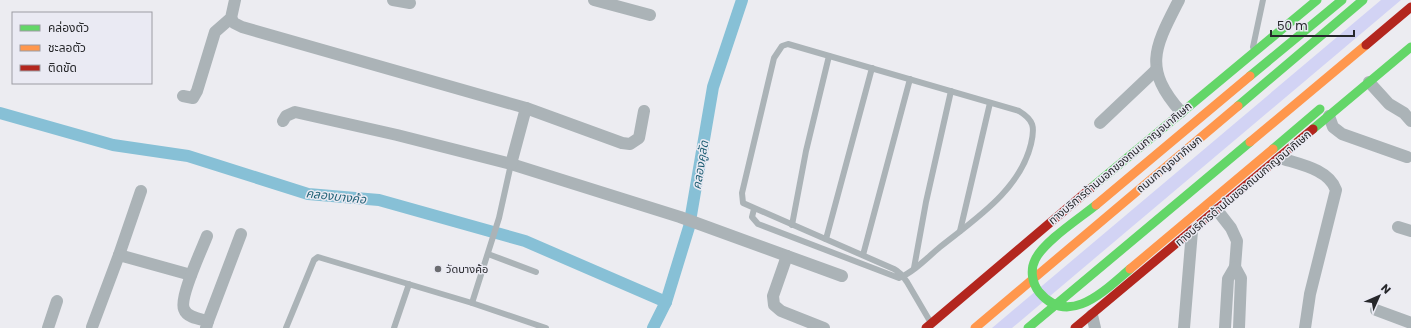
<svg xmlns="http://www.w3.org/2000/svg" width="1411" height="328" viewBox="0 0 1411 328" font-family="Poppins,'Noto Sans Thai',sans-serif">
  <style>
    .green { fill: #d2d3f4 }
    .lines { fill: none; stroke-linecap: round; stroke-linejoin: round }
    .canal { stroke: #87c0d6; stroke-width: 12 }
    .lane { stroke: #abb3b7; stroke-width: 6 }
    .street { stroke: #abb3b7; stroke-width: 12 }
    .fast { stroke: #63d668; stroke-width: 9 }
    .slow { stroke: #ff974d; stroke-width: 9 }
    .jam { stroke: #b3261e; stroke-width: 9 }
    .fast-bridge { stroke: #63d668; stroke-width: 9 }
    .slow-bridge { stroke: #ff974d; stroke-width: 9 }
    .poi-dot { fill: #6b6c70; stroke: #eaeaf3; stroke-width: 1.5 }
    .labels { text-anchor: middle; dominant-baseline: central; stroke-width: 3; stroke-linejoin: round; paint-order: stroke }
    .street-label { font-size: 11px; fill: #26272a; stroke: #eaeaf3 }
    .poi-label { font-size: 11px; fill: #26272a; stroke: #eaeaf3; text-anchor: start }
    .water-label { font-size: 12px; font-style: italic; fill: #1d5e73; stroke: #eaeaf3 }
  </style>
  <rect width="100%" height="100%" fill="#ececf1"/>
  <path class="green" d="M1381,0H1401L1012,328H992Z"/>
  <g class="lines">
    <g class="canal">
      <path d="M0,113L113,145L188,156L308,194L379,200L525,241L666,302"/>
      <path d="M653,328L666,302L689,227L713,87L742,0"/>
    </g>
    <g class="lane">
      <path d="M1253,47L1263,0"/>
      <path d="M754,209L752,217L758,224L899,278C914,272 928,257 940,247C975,219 1020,190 1031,144C1035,127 1034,120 1019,111L788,44L782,46L774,58L742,193L743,203L894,269C900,272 903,276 907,282L931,323"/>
      <path d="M792,225L806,151L829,56"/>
      <path d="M960,231L990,103"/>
      <path d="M826,239L872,68"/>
      <path d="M488,254L536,272"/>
      <path d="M863,255L910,79"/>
      <path d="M914,268L926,202L951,91"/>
      <path d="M472,303L546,328"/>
      <path d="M286,328L314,260L318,257L472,303L499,218L511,164"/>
      <path d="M394,328L409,284"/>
    </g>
    <g class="street">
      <path d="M393,0L410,3"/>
      <path d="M594,0L650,15"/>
      <path d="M1179,0C1155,47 1142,68 1181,112"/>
      <path d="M231,18L234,23L242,27L526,108L622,143L630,144L639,138L644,111"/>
      <path d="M1369,82L1389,104L1404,113L1411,121"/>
      <path d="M183,96L193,98L197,91L215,32L231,18L235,0"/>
      <path d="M1329,116L1333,127L1342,134L1407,157"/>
      <path d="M283,121L286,116L295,112L397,135L511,164L680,217L842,276"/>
      <path d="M1100,123L1156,70"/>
      <path d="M1280,158C1298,164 1329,169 1336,190L1310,294L1305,328"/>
      <path d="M511,164L526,108"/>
      <path d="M1217,210L1231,228L1237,241L1235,267L1228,279L1225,328"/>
      <path d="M1398,227L1411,231"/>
      <path d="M119,255L141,191"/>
      <path d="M787,256L773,296L774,305L781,311L824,328"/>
      <path d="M1235,267L1241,278L1239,328"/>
      <path d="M1376,310L1411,323"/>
      <path d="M1092,315L1095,328"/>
      <path d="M208,321L241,234"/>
      <path d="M92,327L119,255L191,275"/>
      <path d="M48,328L57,301"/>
      <path d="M206,328L208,321C200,319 187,318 184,309C179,298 202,249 207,236"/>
      <path d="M1184,328L1192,231"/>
    </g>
    <g class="fast">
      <path d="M1250,76L1342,0"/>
      <path d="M1238,106L1363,0"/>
      <path d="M1313,129L1411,47"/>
      <path d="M1091,188L1317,0"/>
      <path d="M1028,328L1250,142"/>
    </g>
    <g class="slow">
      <path d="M1250,142L1366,45"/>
      <path d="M975,328L1238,106"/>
    </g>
    <g class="jam">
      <path d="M1366,45L1411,7"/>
      <path d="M926,328L1091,188"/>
      <path d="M1075,328L1313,129"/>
    </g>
    <g class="fast-bridge">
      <path d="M1273,149L1320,109"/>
      <path d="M1096,205C1080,218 1043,242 1035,260C1030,270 1032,283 1039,292C1069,328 1105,290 1130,269"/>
    </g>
    <g class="slow-bridge">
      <path d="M1096,205L1250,76"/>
      <path d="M1130,269L1273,149"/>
    </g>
  </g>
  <circle class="poi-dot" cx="438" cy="269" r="4"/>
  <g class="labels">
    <g class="street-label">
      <text transform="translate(1120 163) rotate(-40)">ทางบริการด้านนอกของถนนกาญจนาภิเษก</text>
      <text transform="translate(1169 164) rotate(-40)">ถนนกาญจนาภิเษก</text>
      <text transform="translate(1243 188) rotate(-40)">ทางบริการด้านในของถนนกาญจนาภิเษก</text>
    </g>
    <g class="poi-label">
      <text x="446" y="269">วัดบางค้อ</text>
    </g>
    <g class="water-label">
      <text transform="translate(700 165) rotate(-81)">คลองคูลัด</text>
      <text transform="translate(336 196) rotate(6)">คลองบางค้อ</text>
    </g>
  </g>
  <rect x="12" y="12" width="140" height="72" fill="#eaeaf3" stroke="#9c9ca3"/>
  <rect x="20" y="25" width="20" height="6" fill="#63d668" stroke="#9c9ca3"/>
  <text x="48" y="32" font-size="12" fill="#26272a">คล่องตัว</text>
  <rect x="20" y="45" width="20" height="6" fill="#ff974d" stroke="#9c9ca3"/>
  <text x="48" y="52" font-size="12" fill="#26272a">ชะลอตัว</text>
  <rect x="20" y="65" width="20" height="6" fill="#b3261e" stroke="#9c9ca3"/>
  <text x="48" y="72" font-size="12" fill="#26272a">ติดขัด</text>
  <g transform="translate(1379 296) rotate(45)" stroke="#eaeaf3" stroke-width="3" paint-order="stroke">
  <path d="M0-3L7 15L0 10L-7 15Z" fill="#26272a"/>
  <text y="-6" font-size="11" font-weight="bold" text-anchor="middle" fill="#26272a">N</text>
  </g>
  <path d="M1271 30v6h83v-6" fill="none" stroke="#26272a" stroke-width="2"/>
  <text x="1277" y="30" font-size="12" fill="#26272a" stroke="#eaeaf3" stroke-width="3" paint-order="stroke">50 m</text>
</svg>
